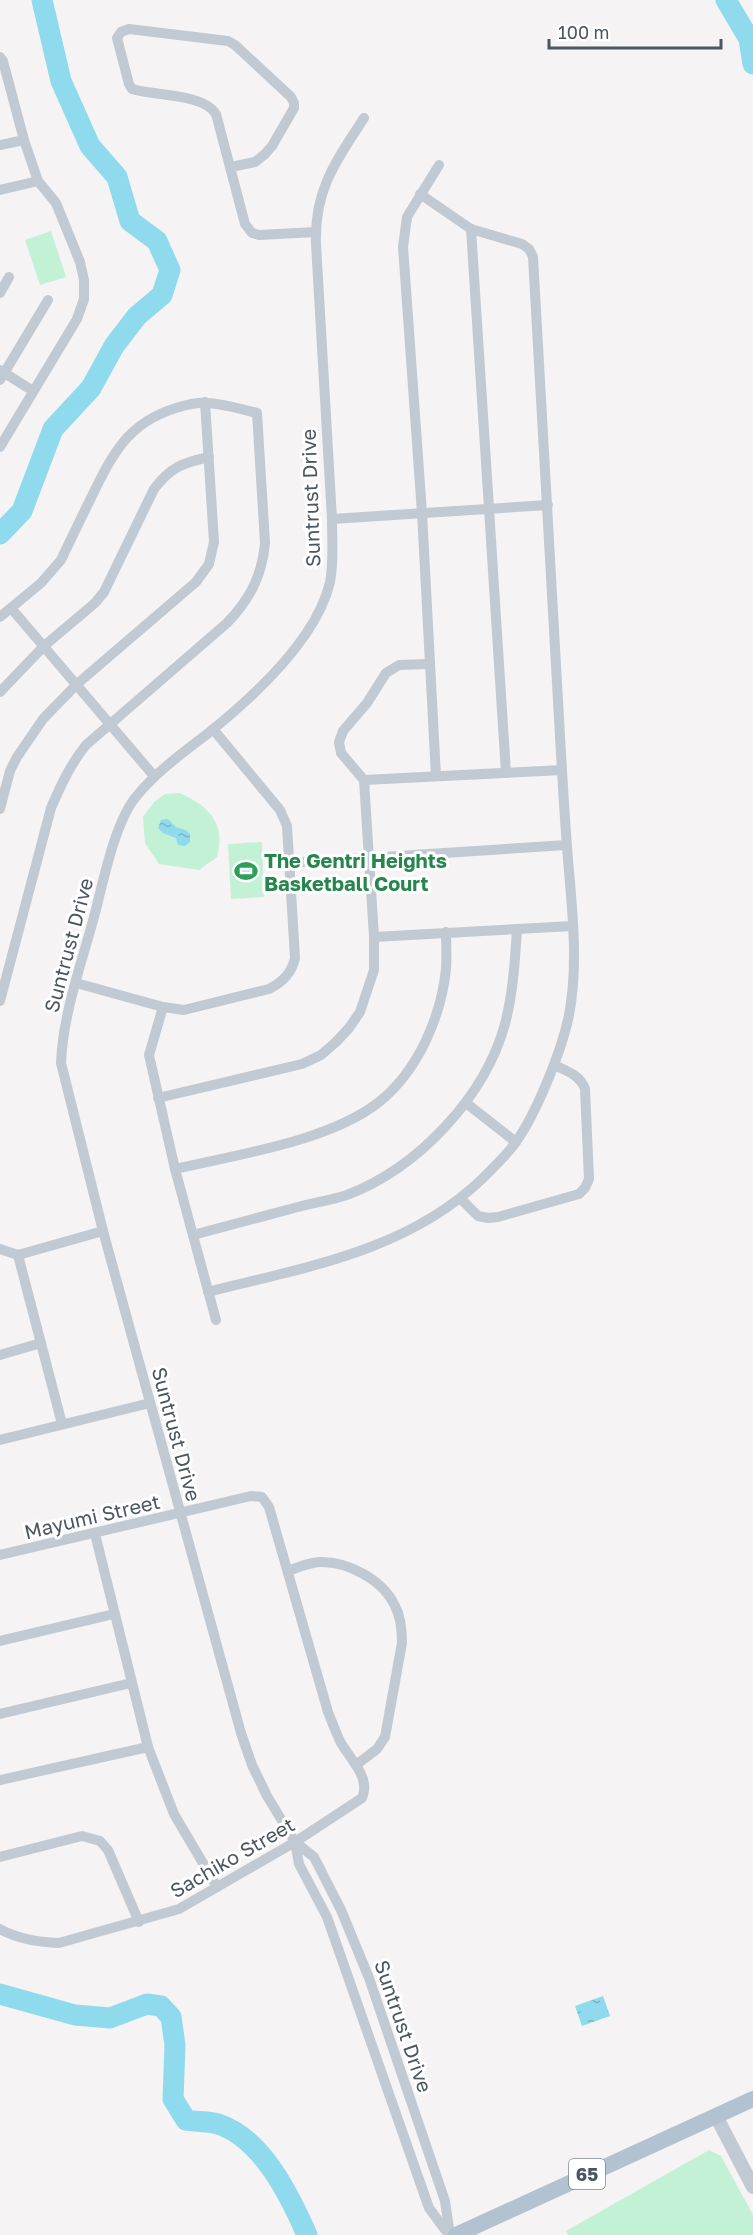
<svg xmlns="http://www.w3.org/2000/svg" width="753" height="2235" viewBox="0 0 753 2235" font-family="'Golos Text',sans-serif">
  <style>
    .grass { fill: #c3f1d5 }
    .water { fill: url(#water-ripples) }
    .lines { fill: none; stroke-linecap: round; stroke-linejoin: round }
    .river { stroke: #90daee; stroke-width: 21 }
    .minor { stroke: #c1cad2; stroke-width: 10 }
    .tertiary { stroke: #c1cad2; stroke-width: 14 }
    .primary { stroke: #b3c2d1; stroke-width: 16 }
    .labels { text-anchor: middle; dominant-baseline: central; stroke-width: 6; stroke-linejoin: round; paint-order: stroke }
    .shield { fill: #fff; stroke: #808990; stroke-width: 1.5 }
    .shield-label { font-size: 18px; font-weight: bold; fill: #4a5661 }
    .street-label { font-size: 20px; fill: #4a5661; stroke: #fff }
    .leisure-label { font-size: 20px; font-weight: bold; fill: #27864d; stroke: #fff; text-anchor: start }
  </style>
  <defs>
    <pattern id="water-ripples" width="26" height="14" patternUnits="userSpaceOnUse" patternTransform="scale(1.5)"><rect width="26" height="14" fill="#90daee"/><path d="M2 4q2-2 4 0t4 0M15 11q2-2 4 0t4 0" fill="none" stroke="#78b4c4"/></pattern>
  </defs>
  <rect width="100%" height="100%" fill="#f5f3f3"/>
  <g class="grass">
    <path d="M51,231L66,277L40,285L25,240Z"/>
    <path d="M180,793C210,807 226,824 217,857L199,870L159,864L145,843L143,817L154,802L165,794Z"/>
    <path d="M262,842L264,897L231,899L228,844Z"/>
    <path d="M709,2150L721,2156L753,2215V2235H568L566,2231Z"/>
  </g>
  <g class="water">
    <path d="M168,819L176,827L186,830L190,834V842L185,846L178,845L176,838L163,833L158,828L161,820Z"/>
    <path d="M603,1996L610,2016L582,2026L575,2006Z"/>
  </g>
  <g class="lines">
    <g class="river">
      <path d="M726,0L749,39L753,64"/>
      <path d="M0,534L22,511L53,429L91,388L114,346L137,316L162,295L170,270L157,241L130,221L117,177L90,146L61,81L42,0"/>
      <path d="M0,1994L75,2015L110,2018L147,2004L161,2006L171,2017L175,2045L173,2099L186,2120C196,2122 209,2121 218,2124C262,2138 290,2196 307,2235"/>
    </g>
    <g class="minor">
      <path d="M0,57L3,61L24,140L38,181L56,203L80,262L84,280V299L77,319L0,447"/>
      <path d="M364,118C336,161 314,190 316,244L332,519C332,540 334,562 330,582C317,639 251,699 206,735C181,754 155,773 135,798C114,825 103,883 94,917C81,965 63,1014 61,1063L103,1231L241,1733L252,1765L267,1796L295,1842L299,1864L327,1917L429,2208L449,2235"/>
      <path d="M0,145L24,140"/>
      <path d="M231,167L255,162L265,154L272,146L294,108V103L291,97L235,45L228,41L129,29L121,32L117,38L129,84L132,89C155,96 202,93 216,114L245,224L252,233L259,235L316,232"/>
      <path d="M0,190L38,181"/>
      <path d="M471,229L506,773"/>
      <path d="M0,293L9,277"/>
      <path d="M0,370L33,391"/>
      <path d="M0,380L48,300"/>
      <path d="M332,519L548,505"/>
      <path d="M11,608L154,776"/>
      <path d="M0,617L41,583L61,560C71,539 81,518 91,498C112,455 127,423 176,408C186,405 197,402 207,403C224,404 241,409 257,413L265,543C262,576 250,599 227,623L86,745C70,765 61,785 51,808L0,1001"/>
      <path d="M0,692L44,646L95,603L104,592L154,489C171,467 182,463 209,457"/>
      <path d="M436,776L422,513L403,247L407,217L439,165"/>
      <path d="M364,780L562,770"/>
      <path d="M0,809L10,771L17,757L43,719L77,684L196,582L209,564L214,542L205,402"/>
      <path d="M290,863L566,845"/>
      <path d="M374,937L573,926"/>
      <path d="M76,983L163,1007L184,1010L269,989C283,982 292,973 295,958L287,826L280,810L213,729"/>
      <path d="M163,1007L149,1055L175,1169L216,1320"/>
      <path d="M158,1098L302,1064L321,1055L336,1042L349,1028L360,1012L374,970V937L364,780L341,753L339,742L343,731L367,703L386,673L399,665L429,664"/>
      <path d="M466,1103L516,1142"/>
      <path d="M175,1169C236,1155 330,1141 379,1102C418,1071 441,1017 446,969C447,957 446,944 446,932"/>
      <path d="M461,1199L478,1216L488,1218L498,1217L579,1194L585,1188L589,1179L585,1089C580,1075 567,1071 554,1065"/>
      <path d="M193,1235C228,1226 263,1216 298,1207C314,1203 331,1200 347,1195C418,1168 485,1097 505,1024C513,993 515,961 517,929"/>
      <path d="M0,1249L18,1255L103,1231"/>
      <path d="M18,1255L62,1424"/>
      <path d="M208,1292C306,1267 407,1251 482,1179C494,1167 507,1155 516,1142C537,1112 562,1050 569,1015C578,968 573,918 569,871C566,838 564,804 562,771C552,600 543,429 533,257L529,249L522,244L471,229L420,194"/>
      <path d="M0,1355L41,1343"/>
      <path d="M0,1440L150,1403"/>
      <path d="M95,1534L148,1747L174,1814L217,1887"/>
      <path d="M0,1555L251,1496L262,1497L269,1507L328,1712C332,1722 336,1733 341,1743C351,1760 371,1778 362,1798L295,1842L179,1909L59,1943C38,1942 18,1939 0,1929"/>
      <path d="M288,1571C298,1567 308,1563 319,1562C348,1561 383,1580 395,1606C401,1617 402,1631 402,1643L385,1737L377,1749L356,1765"/>
      <path d="M0,1641L114,1614"/>
      <path d="M0,1714L131,1683"/>
      <path d="M0,1780L148,1747"/>
      <path d="M295,1842L314,1857L341,1910L369,1978L445,2201L450,2235"/>
      <path d="M0,1857L82,1836L100,1841L108,1850L139,1922"/>
    </g>
    <path class="tertiary" d="M716,2116L753,2187"/>
    <path class="primary" d="M456,2235L753,2099"/>
  </g>
  <defs>
    <g id="stadium-bare" transform="scale(1.8)"><path d="M0-5a6.5 5 0 1 0 0 10a6.5 5 0 1 0 0-10ZM-3.5-1.8h7v3.6h-7Z" fill="#2e9e5b" stroke="#fff" stroke-width="2.5" paint-order="stroke"/></g>
  </defs>
  <g fill-rule="evenodd">
    <use href="#stadium-bare" x="246" y="871"/>
  </g>
  <g class="labels">
    <rect class="shield" x="569" y="2159" width="36" height="30" rx="4.5"/>
    <g class="shield-label">
      <text x="587" y="2174">65</text>
    </g>
    <g class="street-label">
      <text transform="translate(310 498) rotate(-92)">Suntrust Drive</text>
      <text transform="translate(68 945) rotate(-75)">Suntrust Drive</text>
      <text transform="translate(177 1434) rotate(75)">Suntrust Drive</text>
      <text transform="translate(92 1516) rotate(-13)">Mayumi Street</text>
      <text transform="translate(232 1857) rotate(-30)">Sachiko Street</text>
      <text transform="translate(404 2026) rotate(71)">Suntrust Drive</text>
    </g>
    <g class="leisure-label">
      <text x="264" y="860">The Gentri Heights<tspan x="264" dy="23">Basketball Court</tspan></text>
    </g>
  </g>
  <path d="M549 39v9h172v-9" fill="none" stroke="#4a5661" stroke-width="3"/>
  <text x="558" y="39" font-size="18" fill="#4a5661" stroke="#ffffff" stroke-width="4.5" paint-order="stroke">100 m</text>
</svg>
